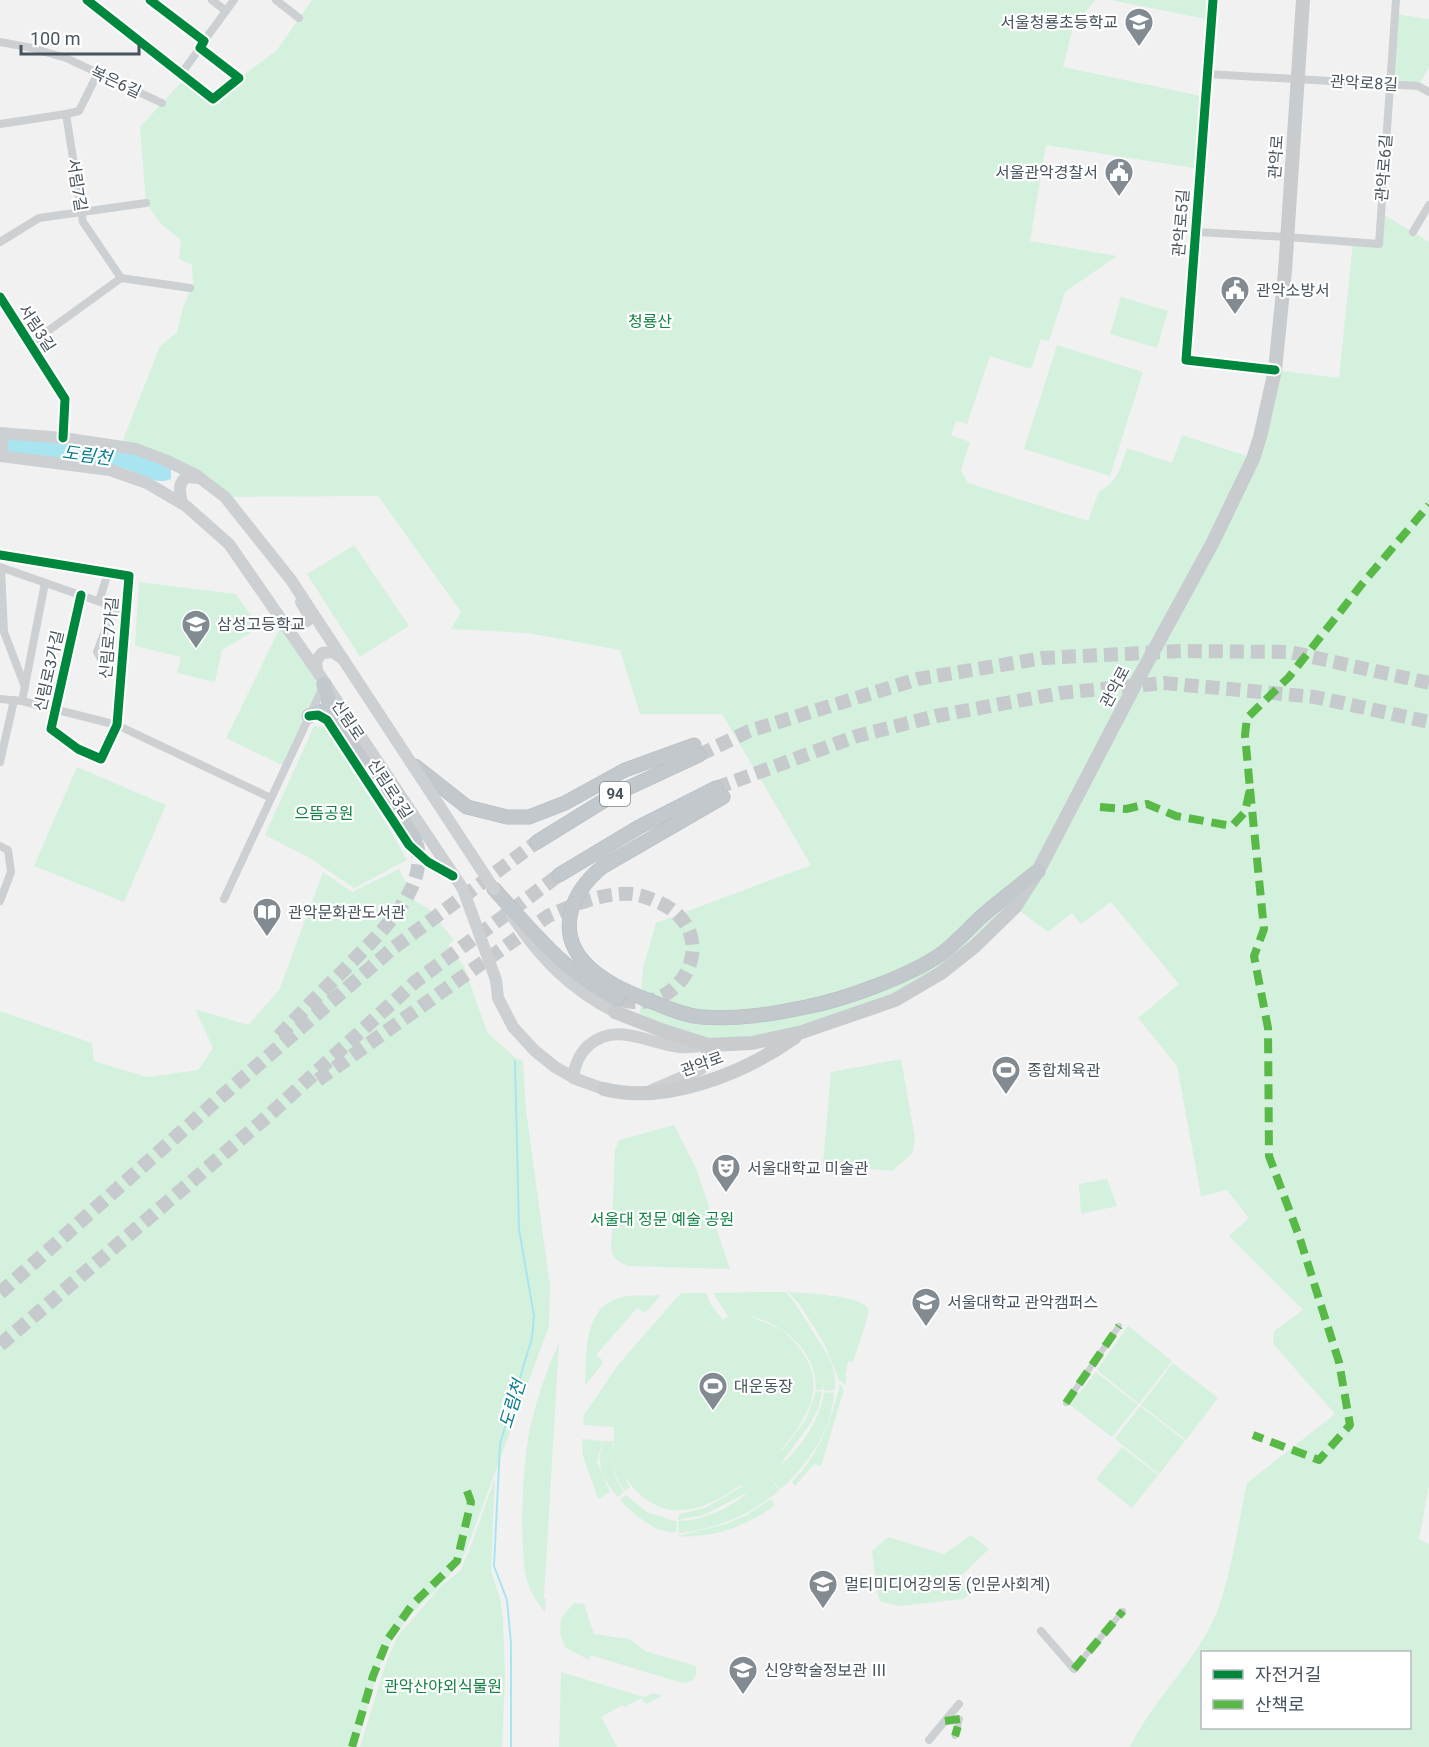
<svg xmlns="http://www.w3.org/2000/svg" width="1429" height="1747" viewBox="0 0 1429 1747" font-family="Roboto,'Noto Sans KR',sans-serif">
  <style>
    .green { fill: #d4f1de; fill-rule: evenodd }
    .water { fill: #a8e5f0 }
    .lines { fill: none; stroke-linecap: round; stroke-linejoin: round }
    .stream { stroke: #a8e5f0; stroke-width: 2 }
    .trunk-tunnel { stroke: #c6cacc; stroke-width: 14; stroke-dasharray: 14 7; stroke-linecap: butt }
    .trunk-casing { stroke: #b5bbc1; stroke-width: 15 }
    .pedestrian { stroke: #ccd0d2; stroke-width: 6 }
    .minor { stroke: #ccd0d2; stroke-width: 8 }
    .secondary { stroke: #ccd0d3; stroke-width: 12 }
    .primary { stroke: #c8cccf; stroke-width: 14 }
    .trunk { stroke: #c2c8cb; stroke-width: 14 }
    .secondary-bridge { stroke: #ccd0d3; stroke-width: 12 }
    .quiet { stroke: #58b947; stroke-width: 8; stroke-dasharray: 15 8; stroke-linecap: butt }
    .cycleway-casing { stroke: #fff; stroke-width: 13 }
    .cycleway { stroke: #00873e; stroke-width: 9 }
    .labels { text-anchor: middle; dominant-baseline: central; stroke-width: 4.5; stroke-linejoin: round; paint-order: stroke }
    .shield { fill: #fff; stroke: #7e878e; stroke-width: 1.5 }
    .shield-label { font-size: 15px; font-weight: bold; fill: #47545e }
    .poi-label { font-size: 16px; fill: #47545e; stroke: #fff; text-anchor: start }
    .street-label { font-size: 16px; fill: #47545e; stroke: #fff }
    .park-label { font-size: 16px; fill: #148345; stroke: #fff }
    .water-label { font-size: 18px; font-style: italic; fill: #0a7c90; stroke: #fff }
  </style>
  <rect width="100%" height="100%" fill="#f1f1f1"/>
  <g class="green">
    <path d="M312,0H1095L1073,27L1063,67L1206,97L1200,169L1046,145L1030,241L1117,256L1065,292L1049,341L1041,339L1031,369L990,356L967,424L956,421L951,435L970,442L961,470L968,483L1088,521L1099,491C1118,483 1121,466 1127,448L1172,463L1182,435L1253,458L1275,370L1339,378L1353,242L1378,244L1381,213L1429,242V1486L1419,1539L1429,1544V1747H1130C1151,1704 1186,1671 1209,1629C1230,1590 1237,1527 1247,1483L1335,1414L1273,1344L1274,1331L1303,1310L1229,1236L1249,1218L1227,1190L1201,1196L1177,1066L1138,1018L1179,984L1111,902L1081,924L1072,913L1048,932L1015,907L975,946L895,1000L802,1032L729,1045L639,1022L643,968L656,923L811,865L722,714H640L620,650L528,633L451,629L461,612L378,496L225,497L211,486L121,445L160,346L177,332L183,308L193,283L192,265L179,259L181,240L161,224L146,203L140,127L186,77L213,98L277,50ZM1202,1652H1410V1728H1202Z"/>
    <path d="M1110,0H1213L1211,20Z"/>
    <path d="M1395,14L1429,19V67L1418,86L1390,84Z"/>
    <path d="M1121,297L1168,311L1157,348L1110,334Z"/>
    <path d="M1057,345L1143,372L1110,476L1024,449Z"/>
    <path d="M354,545L409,626L360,657L307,574Z"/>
    <path d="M139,582L236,594L254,620L250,633L222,650L215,682L177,673L181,657L135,646Z"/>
    <path d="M283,622L324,684L286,767L226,738Z"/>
    <path d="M314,726L324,727L389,828L407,860L354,888L308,857L265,835Z"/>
    <path d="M77,767L166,805L124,902L34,866Z"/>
    <path d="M399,869L415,901L428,908L454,940L448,945L464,966L487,1032L514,1057L523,1061L526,1110L550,1286L549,1326L466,1551C450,1583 417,1603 397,1633C375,1665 368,1710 357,1747H0V1011L92,1043L94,1061L147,1077L198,1070L213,1048L195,1009L248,1025L279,990L323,872L352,892Z"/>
    <path d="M901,1059L915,1138L913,1153L892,1171L823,1164L831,1072Z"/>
    <path d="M674,1125L696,1168L730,1269L628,1266L616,1260L611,1251L615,1150L619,1140Z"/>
    <path d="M1107,1179L1117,1206L1081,1214L1079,1184Z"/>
    <path d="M760,1292H786C796,1304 802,1314 810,1327C822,1347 838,1365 835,1390L824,1391L822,1377L823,1390H816C816,1349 783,1324 747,1315C757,1320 770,1323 781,1330C790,1336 797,1344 803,1353C828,1390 804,1421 781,1450L782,1451L806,1419L816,1391L822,1392L818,1409L810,1424L779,1466C800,1450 821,1418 824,1392L834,1393C832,1431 808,1464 781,1489L767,1476L780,1490C751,1515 717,1529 679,1533L678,1521C702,1521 731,1508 748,1492L704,1515L678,1520L679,1514L705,1508L743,1486L741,1485C700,1513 662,1526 627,1480L626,1481L630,1487L625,1491L618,1481L610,1453L617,1481L624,1492L618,1497C602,1479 595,1464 603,1441H613L614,1451V1427L583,1425L584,1415L618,1365L678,1296L682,1293H706L711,1305L723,1320L728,1316L713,1293Z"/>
    <path d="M788,1292C802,1293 864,1295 868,1309C870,1316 856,1352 853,1362L848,1361L845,1376L847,1377L845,1385L839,1380L824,1343L800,1305Z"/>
    <path d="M661,1295L647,1311L643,1312L637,1308L596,1355L602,1360V1364L585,1386C587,1354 582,1305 623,1297C635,1294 648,1296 661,1295Z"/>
    <path d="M1128,1326L1172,1361L1139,1404L1097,1370Z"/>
    <path d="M559,1343L544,1598L546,1599L545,1612C535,1601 527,1586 525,1571C520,1535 522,1471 529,1434C535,1403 546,1371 559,1343Z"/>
    <path d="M1173,1363L1218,1398L1186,1440L1141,1405Z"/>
    <path d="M1096,1372L1138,1405L1112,1437L1070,1405Z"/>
    <path d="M840,1384L844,1390L821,1466L814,1464L795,1486L792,1482C819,1455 831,1421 840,1384Z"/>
    <path d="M1140,1406L1185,1441L1159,1474L1115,1439Z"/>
    <path d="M582,1439L602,1441L597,1462L610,1492L598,1499L583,1456Z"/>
    <path d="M1122,1447L1158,1475L1132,1508L1096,1479Z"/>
    <path d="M495,1478L491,1571L500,1598L503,1620L505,1677L502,1747H360L385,1666L397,1637L441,1586L460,1571L469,1551Z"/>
    <path d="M626,1495L647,1512L677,1522L676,1532C655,1534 634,1514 620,1500Z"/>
    <path d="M771,1499L775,1505C748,1526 711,1539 677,1536L726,1524L747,1515Z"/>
    <path d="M971,1535L989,1549L959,1578L975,1592L963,1599L899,1606L881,1602L878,1597L872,1551L888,1537L944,1554Z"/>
    <path d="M574,1603L584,1604L594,1634L629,1639L645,1651L696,1666V1675L692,1681L682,1683L590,1655L589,1660L566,1648L560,1635L561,1618Z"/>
    <path d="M561,1672L644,1697L653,1693L663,1696L646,1704L641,1698L625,1707L622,1705L601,1717L617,1747H559Z"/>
  </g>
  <path class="water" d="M0,436L133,451L171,469V479C155,486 140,473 126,469C86,459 41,458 0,453Z"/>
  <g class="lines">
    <path class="stream" d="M511,1747V1643L507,1600L494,1566L500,1444L532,1338L534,1316L519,1229L515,1061"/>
    <g class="trunk-tunnel">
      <path d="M699,755L749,731L918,679L1043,658L1183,651L1290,652L1429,683"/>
      <path d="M716,788L857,736L936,716L1061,693L1164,683L1315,697L1429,722"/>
      <path d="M279,1036C300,1014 321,992 343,971C373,939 432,890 416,841"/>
      <path d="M318,1080L548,916C574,905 603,892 632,894C641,895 649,898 658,902C727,932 682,1020 617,999"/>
      <path d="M0,1293L215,1102L392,949L537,842"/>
      <path d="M0,1345L268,1116L415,982L559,875"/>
    </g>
    <g class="trunk-casing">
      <g id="trunk">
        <path d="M324,684L333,716L415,839"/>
        <path d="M309,716L322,711L333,716"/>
        <path d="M415,766L467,807L507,817H529L565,803L625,770L694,745"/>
        <path d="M723,797L602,867C573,891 555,929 584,962C601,981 627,992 650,1001C666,1007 684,1016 702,1017C737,1020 772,1014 806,1007C843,1000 910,976 941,954C955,944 968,929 981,917C999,901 1019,886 1038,871"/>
        <path d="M537,842L613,795L699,755"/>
        <path d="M559,875L639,827L716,788"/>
        <path d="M494,889C532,931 566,974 617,999"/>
      </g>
    </g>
    <g class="pedestrian">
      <path d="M1066,1403L1119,1326"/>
      <path d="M1074,1669L1123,1611"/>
      <path d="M945,1721L960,1719L955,1736"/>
    </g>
    <g class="minor">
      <path d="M87,0L213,99L239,78L200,48L204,41L150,0"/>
      <path d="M212,0L226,11"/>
      <path d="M276,0L299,18"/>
      <path d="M1213,0L1186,360L1275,370"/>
      <path d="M204,41L234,0"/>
      <path d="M0,42L32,48L66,58L162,103"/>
      <path d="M181,74L200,48"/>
      <path d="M1207,74L1418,86L1429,92"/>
      <path d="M66,114L79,111L98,73"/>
      <path d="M0,124L66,114L83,222L121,278L190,288"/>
      <path d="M1196,232L1287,237L1379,244L1396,0"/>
      <path d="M1413,232L1429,205"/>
      <path d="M0,242L39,218L146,203"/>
      <path d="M0,297L65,399L63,438"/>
      <path d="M30,344L121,278"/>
      <path d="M0,555L129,576L117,725L101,759L78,749L51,729L81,595"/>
      <path d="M0,567L126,611"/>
      <path d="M1,568L4,632L25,687"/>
      <path d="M99,601L108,573"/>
      <path d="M114,607L97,652L107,669L121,677"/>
      <path d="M0,699L22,701L117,725L271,798"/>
      <path d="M22,701L45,583"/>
      <path d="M319,715L327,720L409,845L428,862L452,875"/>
      <path d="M0,762L14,700"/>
      <path d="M0,846L8,850L11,872L0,901"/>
      <path d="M224,899L324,685"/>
      <path d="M1041,1631L1074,1669"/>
      <path d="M929,1740L959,1704"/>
    </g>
    <g class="secondary">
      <path d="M1,456L3,435"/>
      <path d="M283,622L294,626L307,621L308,614L301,602"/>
      <path d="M343,659L333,652L322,653L316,661L317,671L463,889L496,980L498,998L513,1027L534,1050L555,1067L576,1079L604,1089"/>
      <path d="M512,916C541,959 569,988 615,1012"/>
      <path d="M573,1078C575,1064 579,1054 589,1045C617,1021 649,1044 680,1047C689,1048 699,1046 708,1045L706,1062L701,1069L652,1090"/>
    </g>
    <g class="primary">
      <path d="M615,1012L661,1030L708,1045L752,1043L802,1032L895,1000L941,973L975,946L1015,907L1038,871L1136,683L1213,542L1253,459L1260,437L1275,370L1285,271L1303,0"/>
      <path d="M604,1089C666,1105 745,1073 795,1037"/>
    </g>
    <use href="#trunk" class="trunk"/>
    <g class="secondary-bridge">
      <path d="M0,433L63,438L136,449L165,460L196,475L225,497L291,580L494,889"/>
      <path d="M0,456L110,470L147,483L186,506L229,544L317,671"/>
      <path d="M182,503C180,493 177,483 187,477L199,478"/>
    </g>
    <g class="quiet">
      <path d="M1250,789L1264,929L1254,956L1268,1028L1269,1156L1299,1236L1339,1362L1350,1425L1319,1460L1253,1435"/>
      <path d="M1100,807L1126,809L1147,804L1176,816L1232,826L1245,812L1250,789L1245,735L1247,718L1289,677L1362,584L1429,505"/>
      <path d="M1066,1403L1119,1326"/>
      <path d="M1074,1669L1123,1611"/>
      <path d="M945,1721L960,1719L955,1736"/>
      <path d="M352,1747L373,1676L388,1639L412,1605L457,1561L471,1502L466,1488"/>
    </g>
    <g class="cycleway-casing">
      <g id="cycleway">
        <path d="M87,0L213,99L239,78L200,48L204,41L150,0"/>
        <path d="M1213,0L1186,360L1275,370"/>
        <path d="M0,297L65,399L63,438"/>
        <path d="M0,555L129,576L117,725L101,759L78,749L51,729L81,595"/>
        <path d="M309,716L318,715L327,720L409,845L428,862L453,876"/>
      </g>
    </g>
    <use href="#cycleway" class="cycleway"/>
  </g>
  <defs>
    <g id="school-pin" transform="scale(1.5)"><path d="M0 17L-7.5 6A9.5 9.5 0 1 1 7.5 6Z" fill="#828b91" stroke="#fff"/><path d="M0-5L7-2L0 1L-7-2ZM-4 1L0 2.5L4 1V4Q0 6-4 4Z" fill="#fff"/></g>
    <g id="civic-pin" transform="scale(1.5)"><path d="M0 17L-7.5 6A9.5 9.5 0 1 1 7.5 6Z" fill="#828b91" stroke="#fff"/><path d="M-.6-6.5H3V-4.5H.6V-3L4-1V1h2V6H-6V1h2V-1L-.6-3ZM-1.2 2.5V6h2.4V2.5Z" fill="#fff"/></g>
    <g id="library-pin" transform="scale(1.5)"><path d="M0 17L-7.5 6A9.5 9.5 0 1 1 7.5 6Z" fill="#828b91" stroke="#fff"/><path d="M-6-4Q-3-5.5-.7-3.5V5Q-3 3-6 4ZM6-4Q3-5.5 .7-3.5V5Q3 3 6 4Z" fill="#fff"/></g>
    <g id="stadium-pin" transform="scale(1.5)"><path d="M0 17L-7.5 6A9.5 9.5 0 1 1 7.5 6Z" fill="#828b91" stroke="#fff"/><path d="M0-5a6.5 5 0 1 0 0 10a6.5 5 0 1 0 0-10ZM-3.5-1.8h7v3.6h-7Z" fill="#fff"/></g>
    <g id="theatre-pin" transform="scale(1.5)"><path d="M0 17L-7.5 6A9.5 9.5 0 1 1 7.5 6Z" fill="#828b91" stroke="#fff"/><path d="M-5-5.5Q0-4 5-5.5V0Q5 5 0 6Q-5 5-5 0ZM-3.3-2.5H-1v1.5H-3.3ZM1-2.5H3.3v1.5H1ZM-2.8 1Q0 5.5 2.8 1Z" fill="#fff"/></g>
    <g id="university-pin" transform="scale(1.5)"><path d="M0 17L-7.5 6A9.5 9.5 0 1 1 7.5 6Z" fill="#828b91" stroke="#fff"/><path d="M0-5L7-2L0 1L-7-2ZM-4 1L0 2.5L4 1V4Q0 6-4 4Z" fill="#fff"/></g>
  </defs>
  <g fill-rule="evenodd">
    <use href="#school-pin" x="1139" y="22"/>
    <use href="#civic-pin" x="1119" y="172"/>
    <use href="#civic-pin" x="1235" y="290"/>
    <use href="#school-pin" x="196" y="624"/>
    <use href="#library-pin" x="267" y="912"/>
    <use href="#stadium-pin" x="1006" y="1070"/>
    <use href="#theatre-pin" x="726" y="1168"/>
    <use href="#university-pin" x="926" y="1302"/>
    <use href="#stadium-pin" x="713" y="1386"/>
    <use href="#university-pin" x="823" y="1584"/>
    <use href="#university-pin" x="743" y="1670"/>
  </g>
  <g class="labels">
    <rect class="shield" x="600" y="782" width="30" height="24" rx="4.5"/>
    <g class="shield-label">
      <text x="615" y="794">94</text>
    </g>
    <g class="poi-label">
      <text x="1118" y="22" text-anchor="end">서울청룡초등학교</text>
      <text x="1098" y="172" text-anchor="end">서울관악경찰서</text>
      <text x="1256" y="290">관악소방서</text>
      <text x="217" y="624">삼성고등학교</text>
      <text x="288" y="912">관악문화관도서관</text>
      <text x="1027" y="1070">종합체육관</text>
      <text x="747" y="1168">서울대학교 미술관</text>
      <text x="947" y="1302">서울대학교 관악캠퍼스</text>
      <text x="734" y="1386">대운동장</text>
      <text x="844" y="1584">멀티미디어강의동 (인문사회계)</text>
      <text x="764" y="1670">신양학술정보관 Ⅲ</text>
    </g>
    <g class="street-label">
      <text transform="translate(116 82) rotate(25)">복은6길</text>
      <text transform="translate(1364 83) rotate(3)">관악로8길</text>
      <text transform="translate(1276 157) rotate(-86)">관악로</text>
      <text transform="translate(1384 168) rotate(-86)">관악로6길</text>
      <text transform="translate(77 185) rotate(81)">서림7길</text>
      <text transform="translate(1181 223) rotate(-86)">관악로5길</text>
      <text transform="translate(37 328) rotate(57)">서림3길</text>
      <text transform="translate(109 638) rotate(-85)">신림로7가길</text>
      <text transform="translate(49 671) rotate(-77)">신림로3가길</text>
      <text transform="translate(1115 687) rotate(-62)">관악로</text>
      <text transform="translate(348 720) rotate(56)">신림로</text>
      <text transform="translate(390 789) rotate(57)">신림로3길</text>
      <text transform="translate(702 1064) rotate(-20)">관악로</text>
    </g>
    <g class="park-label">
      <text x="650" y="321">청룡산</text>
      <text x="324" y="813">으뜸공원</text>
      <text x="662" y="1219">서울대 정문 예술 공원</text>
      <text x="443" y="1686">관악산야외식물원</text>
    </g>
    <g class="water-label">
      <text transform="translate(87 455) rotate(8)">도림천</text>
      <text transform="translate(512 1404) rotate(-73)">도림천</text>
    </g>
  </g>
  <rect x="1201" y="1651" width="210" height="78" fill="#ffffff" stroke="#b5bbbf" stroke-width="1.5"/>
  <rect x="1213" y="1670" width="30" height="9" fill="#00873e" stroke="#b5bbbf" stroke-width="1.5"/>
  <text x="1255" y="1681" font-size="18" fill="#47545e">자전거길</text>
  <rect x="1213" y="1700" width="30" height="9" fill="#58b947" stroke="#b5bbbf" stroke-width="1.5"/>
  <text x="1255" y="1711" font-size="18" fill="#47545e">산책로</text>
  <path d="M21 45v9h118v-9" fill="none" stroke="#47545e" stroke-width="3"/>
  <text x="30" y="45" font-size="18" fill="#47545e" stroke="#ffffff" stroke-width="4.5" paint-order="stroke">100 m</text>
</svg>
